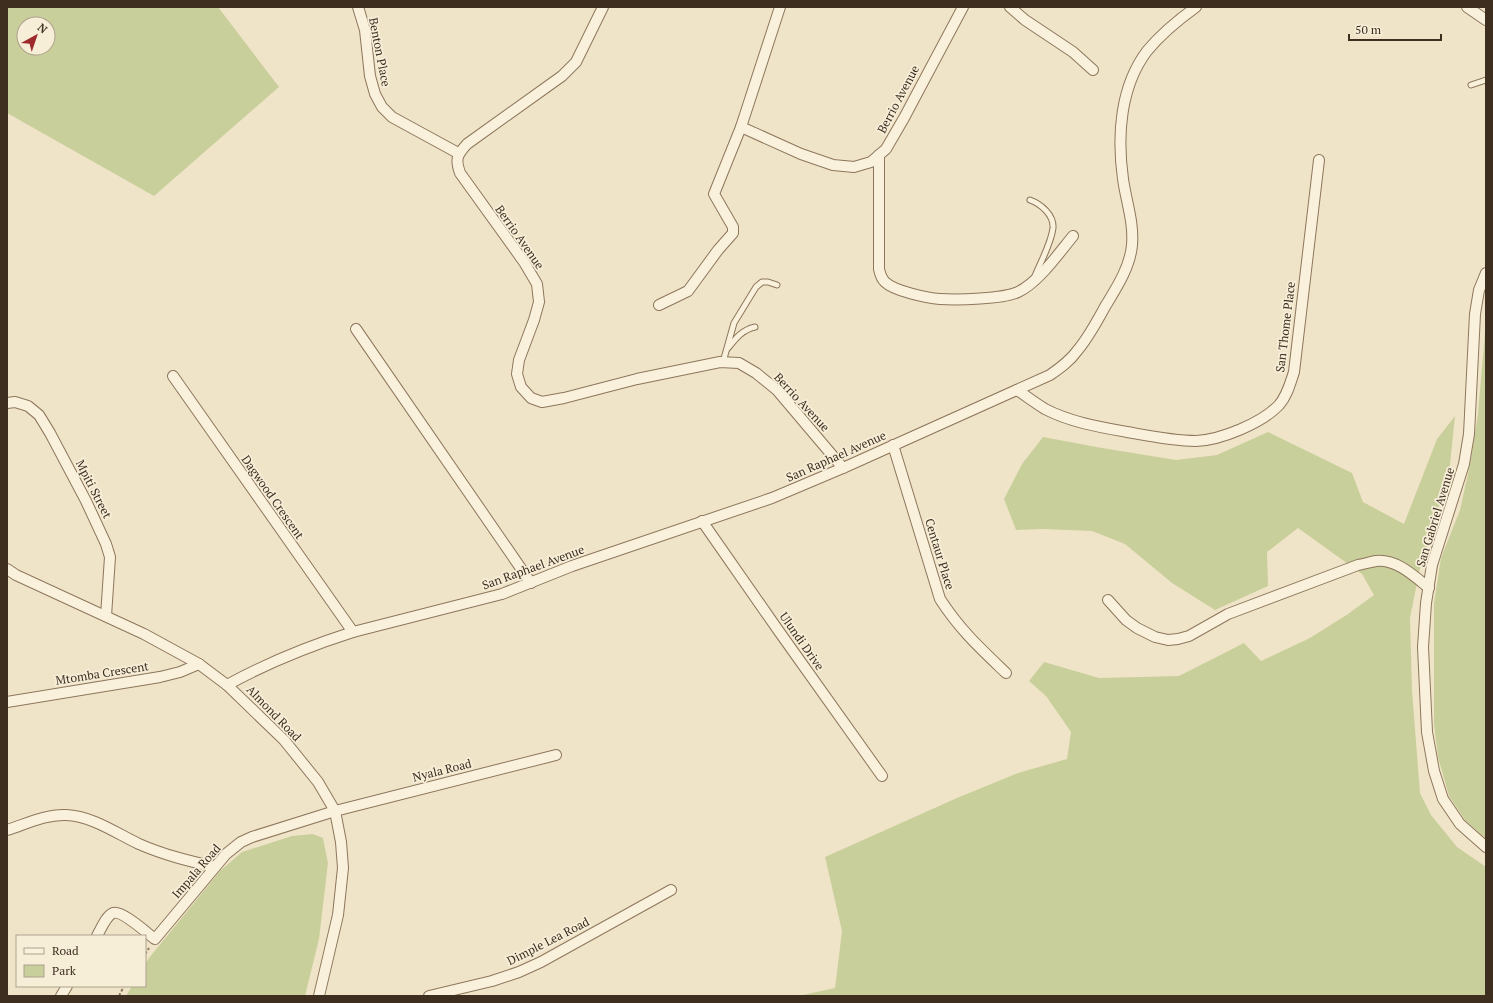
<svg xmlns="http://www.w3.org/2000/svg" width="1493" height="1003" viewBox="0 0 1493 1003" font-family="'PT Serif',serif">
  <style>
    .green { fill: #c9cf9b; fill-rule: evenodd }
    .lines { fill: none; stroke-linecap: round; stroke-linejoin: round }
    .service-casing { stroke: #8d765c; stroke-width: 7 }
    .minor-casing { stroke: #8d765c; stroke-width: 12 }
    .path { stroke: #8d765c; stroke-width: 2; stroke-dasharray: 3 2; stroke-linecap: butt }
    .service { stroke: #faf1dc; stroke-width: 5 }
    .minor { stroke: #faf1dc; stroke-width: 10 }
    .labels { text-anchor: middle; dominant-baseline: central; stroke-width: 3.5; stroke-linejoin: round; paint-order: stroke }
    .street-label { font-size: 12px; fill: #3d2e20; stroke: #f7eed8 }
  </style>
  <rect width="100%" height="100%" fill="#f0e4c8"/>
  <g class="green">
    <path d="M7,7H218L279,87L154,196L7,113ZM24,24H48V48H24Z"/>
    <path d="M1486,321V839L1465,820L1449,796L1438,757L1434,724V603L1441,558L1460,510L1471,460L1478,413Z"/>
    <path d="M1455,416L1449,474L1420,568L1410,618L1412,690L1420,793L1431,815L1457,847L1486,867V996H798L835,988L842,931L825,857L957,798L1018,773L1067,759L1071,732L1046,696L1029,681L1044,662L1099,678L1179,676L1244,643L1261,661L1310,638L1348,614L1374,595L1362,574L1298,528L1267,552L1268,586L1215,610L1172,583L1125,544L1092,531L1042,529L1016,530L1004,499L1022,464L1043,437L1102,448L1176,460L1217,455L1268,432L1352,473L1363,502L1404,524L1437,439Z"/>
    <path d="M313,834L323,838L328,863L319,939L305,996H126L132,986H145V964L149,958L220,871L242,852L292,836Z"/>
  </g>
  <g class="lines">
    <g class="service-casing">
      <g id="service">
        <path d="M1471,85L1486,80"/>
        <path d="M1030,200C1041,204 1054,215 1053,228C1051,244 1041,261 1035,276"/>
        <path d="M728,348C736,338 742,330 755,327"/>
        <path d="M723,362L734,323L756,287L762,282H768L777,285"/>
      </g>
    </g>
    <g class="minor-casing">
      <g id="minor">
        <path d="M358,7L365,30L370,76L375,94L382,107L392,117L458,153"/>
        <path d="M603,7L576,62L562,76L467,144C457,155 455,159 460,173L524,262L537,284L539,302L534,320L519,360L517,374L521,387L531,398L542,402L564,398L637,379L720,362L739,363L756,373L777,390L843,468"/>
        <path d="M1010,7L1025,20L1073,52L1093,70"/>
        <path d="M1467,7L1486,20"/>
        <path d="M741,127L801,154L833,165L854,167L871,162L886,149L904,118L963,7"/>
        <path d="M879,155V269C880,274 881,278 885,282C894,291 927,298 940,299C958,300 1003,299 1018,292C1038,283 1059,253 1073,236"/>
        <path d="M1486,273L1479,290L1475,314L1469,434L1464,464L1432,565L1426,603L1423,647L1427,732L1434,771L1443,799L1460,824L1486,847"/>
        <path d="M659,305L688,291L718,250L733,233V227L714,194L741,127L780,7"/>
        <path d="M356,329L531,583"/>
        <path d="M173,376L353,632"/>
        <path d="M1017,390C1026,396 1035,403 1045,409C1070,422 1099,427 1127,432C1149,436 1173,441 1196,441C1221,440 1262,423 1279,405C1287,396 1290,384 1294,372L1319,160"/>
        <path d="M7,403L15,402L28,406L39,415L50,433L86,501L106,544L110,557L106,616"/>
        <path d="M893,445L940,599C960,630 980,648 1006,673"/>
        <path d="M702,521L778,630L882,776"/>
        <path d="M7,569L16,575L144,634L199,664L227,685L284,740L318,782L335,811L341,842L343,868L338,915L319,996"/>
        <path d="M1108,600L1126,620L1137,628L1155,637L1168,640L1178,639L1189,636L1228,614L1358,565C1364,564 1370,562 1376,561C1397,559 1414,576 1429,588"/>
        <path d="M227,685C267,663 309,646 353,632L502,594L572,566L772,498L843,468L1050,375C1060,368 1070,361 1077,351C1089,337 1097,321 1106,305C1117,287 1130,267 1132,245C1134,222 1126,201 1123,179C1117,136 1120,87 1147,51C1161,34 1178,20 1196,7"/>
        <path d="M7,702L160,677L180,672L199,664"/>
        <path d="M7,830C26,824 46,814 66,815C92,816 116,833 139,844C164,855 189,861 215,867"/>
        <path d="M97,936C101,929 106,916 113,913C122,910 148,934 155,939L226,854L241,842L252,837L335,811L556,755"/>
        <path d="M61,996L67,986"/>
        <path d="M429,996L492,981L519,972L541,962L671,890"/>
      </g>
    </g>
    <g class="path">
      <path d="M145,954L149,948"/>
      <path d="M119,996L124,986"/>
    </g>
    <use href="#service" class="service"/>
    <use href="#minor" class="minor"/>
  </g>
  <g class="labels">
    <g class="street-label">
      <text transform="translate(380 52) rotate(79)">Benton Place</text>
      <text transform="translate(898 99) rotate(-62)">Berrio Avenue</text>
      <text transform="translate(520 237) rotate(55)">Berrio Avenue</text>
      <text transform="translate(1285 327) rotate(-83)">San Thome Place</text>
      <text transform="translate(802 402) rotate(47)">Berrio Avenue</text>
      <text transform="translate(836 456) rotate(-24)">San Raphael Avenue</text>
      <text transform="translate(94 489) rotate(63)">Mpiti Street</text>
      <text transform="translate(273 497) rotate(55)">Dagwood Crescent</text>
      <text transform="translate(1435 517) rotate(-73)">San Gabriel Avenue</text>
      <text transform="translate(940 554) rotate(73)">Centaur Place</text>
      <text transform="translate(533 567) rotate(-20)">San Raphael Avenue</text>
      <text transform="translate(802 641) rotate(55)">Ulundi Drive</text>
      <text transform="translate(102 673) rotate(-9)">Mtomba Crescent</text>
      <text transform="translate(274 713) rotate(46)">Almond Road</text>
      <text transform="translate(442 770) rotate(-14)">Nyala Road</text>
      <text transform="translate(196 871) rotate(-49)">Impala Road</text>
      <text transform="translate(548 941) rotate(-27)">Dimple Lea Road</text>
    </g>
  </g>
  <rect width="1493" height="1003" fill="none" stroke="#3d2e20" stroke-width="16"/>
  <rect x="16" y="935" width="130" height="52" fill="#f7eed8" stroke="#ada18e"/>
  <rect x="24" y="948" width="20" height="6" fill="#faf1dc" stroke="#ada18e"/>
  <text x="52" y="955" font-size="12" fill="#3d2e20">Road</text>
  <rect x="24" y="965" width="20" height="12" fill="#c9cf9b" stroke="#ada18e"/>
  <text x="52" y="975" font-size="12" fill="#3d2e20">Park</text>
  <g transform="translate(36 36) rotate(40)"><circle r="19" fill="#f7eed8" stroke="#ada18e"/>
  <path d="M0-3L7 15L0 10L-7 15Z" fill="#9e2a2b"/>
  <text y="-6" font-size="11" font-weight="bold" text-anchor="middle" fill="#3d2e20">N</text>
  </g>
  <path d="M1349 34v6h92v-6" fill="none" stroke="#3d2e20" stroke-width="2"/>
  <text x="1355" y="34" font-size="12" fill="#3d2e20" stroke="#f7eed8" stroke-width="3" paint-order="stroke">50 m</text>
</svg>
